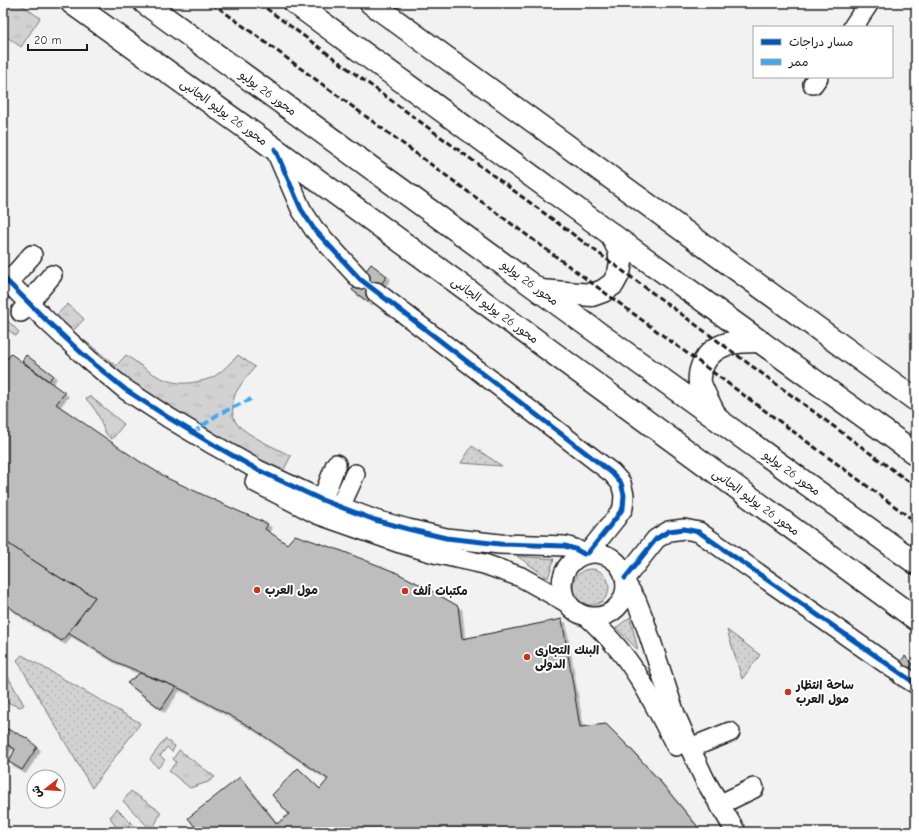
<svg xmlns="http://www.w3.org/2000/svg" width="919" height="835" viewBox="0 0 919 835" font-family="'Comic Neue','Playpen Sans Arabic',sans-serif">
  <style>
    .grass { fill: url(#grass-tufts); stroke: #777 }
    .garden { fill: url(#garden-dots); stroke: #777 }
    .building { fill: #bdbdbd; stroke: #1c1c1c; filter: url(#shadow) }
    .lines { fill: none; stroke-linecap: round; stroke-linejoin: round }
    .minor-casing { stroke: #1c1c1c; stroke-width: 22 }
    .major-casing { stroke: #1c1c1c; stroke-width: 25 }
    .highway-casing { stroke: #1c1c1c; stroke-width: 25 }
    .minor { stroke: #fff; stroke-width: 19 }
    .major { stroke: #fff; stroke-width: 22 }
    .highway { stroke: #fff; stroke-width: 22 }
    .rail { stroke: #1c1c1c; stroke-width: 3; stroke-dasharray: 6 3; stroke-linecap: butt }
    .quiet { stroke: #3fa9f5; stroke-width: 4; stroke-dasharray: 8 4; stroke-linecap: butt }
    .cycleway-casing { stroke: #fff; stroke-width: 8 }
    .cycleway { stroke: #0057b8; stroke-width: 5 }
    .poi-dot { fill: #c8321e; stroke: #fff; stroke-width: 1.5 }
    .labels { text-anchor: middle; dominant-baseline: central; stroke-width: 4; stroke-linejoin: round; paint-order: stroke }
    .street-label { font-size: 12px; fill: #1c1c1c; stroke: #fff }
    .poi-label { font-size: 12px; font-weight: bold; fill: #1c1c1c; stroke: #fff; text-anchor: start }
  </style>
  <defs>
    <pattern id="grass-tufts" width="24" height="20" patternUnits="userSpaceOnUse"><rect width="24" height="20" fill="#d2d2d2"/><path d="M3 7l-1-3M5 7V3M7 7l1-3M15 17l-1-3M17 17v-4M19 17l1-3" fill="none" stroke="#b4b4b4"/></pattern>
    <pattern id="garden-dots" width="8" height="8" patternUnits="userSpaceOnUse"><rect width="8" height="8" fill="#d2d2d2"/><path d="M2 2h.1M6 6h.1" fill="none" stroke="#b4b4b4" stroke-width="1.8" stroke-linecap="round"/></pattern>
    <filter id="shadow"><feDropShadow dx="3.5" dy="3.5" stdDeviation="0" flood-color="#0004"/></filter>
  </defs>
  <rect width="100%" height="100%" fill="#f2f2f2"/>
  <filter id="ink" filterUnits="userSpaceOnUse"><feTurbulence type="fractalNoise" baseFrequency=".025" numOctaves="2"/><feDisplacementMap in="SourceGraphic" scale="8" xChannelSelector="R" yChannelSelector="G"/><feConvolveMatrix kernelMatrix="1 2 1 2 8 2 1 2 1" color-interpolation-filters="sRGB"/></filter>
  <g filter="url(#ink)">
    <g class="grass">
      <path d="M3,3H19L40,18L21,47L3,34Z"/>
      <path d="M68,304L84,319L73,331L116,366L126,355C148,370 166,388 195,382C202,381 210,379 215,376C224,370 231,362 238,355L255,367C249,374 243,381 238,389C232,398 230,415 237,424C248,436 276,448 291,456L282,473L167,411L53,318Z"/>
      <path d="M3,316L19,332L16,336L3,326Z"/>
      <path d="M89,397H91L124,424L112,439C102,433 103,424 98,415C95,409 91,404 86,399Z"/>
      <path d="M165,739L175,746L172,752L167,747L160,756L165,760L158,768L150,759Z"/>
      <path d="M179,750L215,777L208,782L190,788L169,771L176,762L173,759Z"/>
      <path d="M131,791L161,812L152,831L123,801Z"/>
      <path d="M117,809L140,832H119L110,817Z"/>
    </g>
    <g class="garden">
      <path d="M472,446L502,466L461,463Z"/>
      <path d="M517,556L554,559L548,578Z"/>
      <circle cx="591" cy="587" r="18"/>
      <path d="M630,617L638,650L616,628Z"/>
      <path d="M727,630L760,655L742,679Z"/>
      <path d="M22,655L140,723L139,725L92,788L17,660Z"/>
      <path d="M3,668L24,705L20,707L3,701Z"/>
    </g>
    <g class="building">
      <path d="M371,264L387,276L368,302L352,290Z"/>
      <path d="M11,354L65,393L56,404L139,461L169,479L238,511L268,524L265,529L287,544L295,535L342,551L395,572L421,585L458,606L462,639L562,619L580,727L606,724L628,746L658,779L702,832H199L188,818L240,777L277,824L289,814L272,795L298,768L320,789L328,779L249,726L183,690L116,662L68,633L95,597L62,579L28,557L3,540V359L5,357L7,359Z"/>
      <path d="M26,355L53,375L49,381L22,361Z"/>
      <path d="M3,540L28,557L62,579L95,597L62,641L24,618L3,602Z"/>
      <path d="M905,656L913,664L896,684L888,677Z"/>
      <path d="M140,673L176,687L161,709L127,683Z"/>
      <path d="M3,727L27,738L37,747L22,770L9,762L15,749L8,745L5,752L3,751Z"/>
      <path d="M3,751L8,753L3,764Z"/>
    </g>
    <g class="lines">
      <g class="minor-casing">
        <g id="minor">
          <path d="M853,27L869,3"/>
          <path d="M813,84L818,77"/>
          <path d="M275,149L301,209L314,229L360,279"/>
          <path d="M3,276L8,282L46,320L88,359L126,390L169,418L214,445L258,470L322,500L375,520L408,529L446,538L500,544L565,546L575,549L584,554"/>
          <path d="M3,288L32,255"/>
          <path d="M376,292L612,473L621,483L624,495L623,508L616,518L588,553"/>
          <path d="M21,312L52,275"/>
          <path d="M255,482L317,514L400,543L434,553L484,564L521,577L566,602"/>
          <path d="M318,511L336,464"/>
          <path d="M335,518L355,474"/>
          <circle cx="594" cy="585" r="32"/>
          <path d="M625,578L656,539L669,531L684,529L699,532L894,669"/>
          <path d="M626,584L636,600L644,620L675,714L690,748L705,780L736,832"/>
          <path d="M588,617C606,634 623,652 636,673C651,696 663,721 676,746"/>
          <path d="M903,676L916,684"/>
          <path d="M690,748L730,732"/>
          <path d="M719,805L754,788"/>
        </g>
      </g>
      <g class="major-casing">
        <g id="major">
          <path d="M72,3L275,149L916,619"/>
          <path d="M371,3L916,400"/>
        </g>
      </g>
      <g class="highway-casing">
        <g id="highway">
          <path d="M145,3L540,291L916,563"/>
          <path d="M295,3L611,234L916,454"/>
          <path d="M540,291L592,295L603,291L613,284L619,273L621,262L619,250L611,234"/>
          <path d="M716,417C711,407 703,393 700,383C699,375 701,368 704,362C716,341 739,341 760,341"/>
        </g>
      </g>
      <use href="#minor" class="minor"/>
      <use href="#major" class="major"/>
      <use href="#highway" class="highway"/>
      <g class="rail">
        <path d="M212,3L916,522"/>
        <path d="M259,3L916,487"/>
      </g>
      <path class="quiet" d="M193,433L217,415L251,399"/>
      <g class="cycleway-casing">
        <g id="cycleway">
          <path d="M275,149L301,209L314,229L360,279L612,473L621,483L624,495L623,508L616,518L588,553"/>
          <path d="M3,276L8,282L46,320L88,359L126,390L169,418L214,445L258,470L322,500L375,520L408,529L446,538L500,544L565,546L575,549L584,554"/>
          <path d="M625,578L656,539L669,531L684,529L699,532L916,684"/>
        </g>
      </g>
      <use href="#cycleway" class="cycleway"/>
    </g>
  </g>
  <g class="poi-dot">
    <circle cx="257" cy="590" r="4"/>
    <circle cx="405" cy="591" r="4"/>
    <circle cx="527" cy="657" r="4"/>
    <circle cx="788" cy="692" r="4"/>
  </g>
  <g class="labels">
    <g class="street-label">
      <text transform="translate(268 93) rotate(36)">محور 26 يوليو</text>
      <text transform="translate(224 112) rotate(36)">محور 26 يوليو الجانبى</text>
      <text transform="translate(530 283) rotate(36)">محور 26 يوليو</text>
      <text transform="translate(495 310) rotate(36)">محور 26 يوليو الجانبى</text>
      <text transform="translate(792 473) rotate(36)">محور 26 يوليو</text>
      <text transform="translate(756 502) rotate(36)">محور 26 يوليو الجانبى</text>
    </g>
    <g class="poi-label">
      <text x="265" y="590">مول العرب</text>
      <text x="413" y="591">مكتبات ألف</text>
      <text x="535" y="650">البنك التجارى<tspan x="535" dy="14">الدولى</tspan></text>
      <text x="796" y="685">ساحة انتظار<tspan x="796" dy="14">مول العرب</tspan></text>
    </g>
  </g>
  <rect width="919" height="835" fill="none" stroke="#fff" stroke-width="16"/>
  <rect x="8" y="8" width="903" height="819" fill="none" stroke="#1c1c1c" stroke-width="1.5" filter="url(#ink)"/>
  <rect x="753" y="26" width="140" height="52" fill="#ffffff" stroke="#a4a4a4"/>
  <rect x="761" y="39" width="20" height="6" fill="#0057b8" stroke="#a4a4a4"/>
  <text x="789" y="46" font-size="12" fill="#1c1c1c">مسار دراجات</text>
  <rect x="761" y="59" width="20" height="6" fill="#3fa9f5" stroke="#a4a4a4"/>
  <text x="789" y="66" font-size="12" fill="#1c1c1c">ممر</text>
  <g transform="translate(46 789) rotate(253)"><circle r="19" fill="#ffffff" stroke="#a4a4a4"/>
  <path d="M0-3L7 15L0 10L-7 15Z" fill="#c8321e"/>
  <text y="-6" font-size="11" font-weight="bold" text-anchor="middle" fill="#1c1c1c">ش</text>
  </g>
  <path d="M28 44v6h59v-6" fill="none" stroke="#1c1c1c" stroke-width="2"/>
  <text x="34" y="44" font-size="12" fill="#1c1c1c" stroke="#ffffff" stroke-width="3" paint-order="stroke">20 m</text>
</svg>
